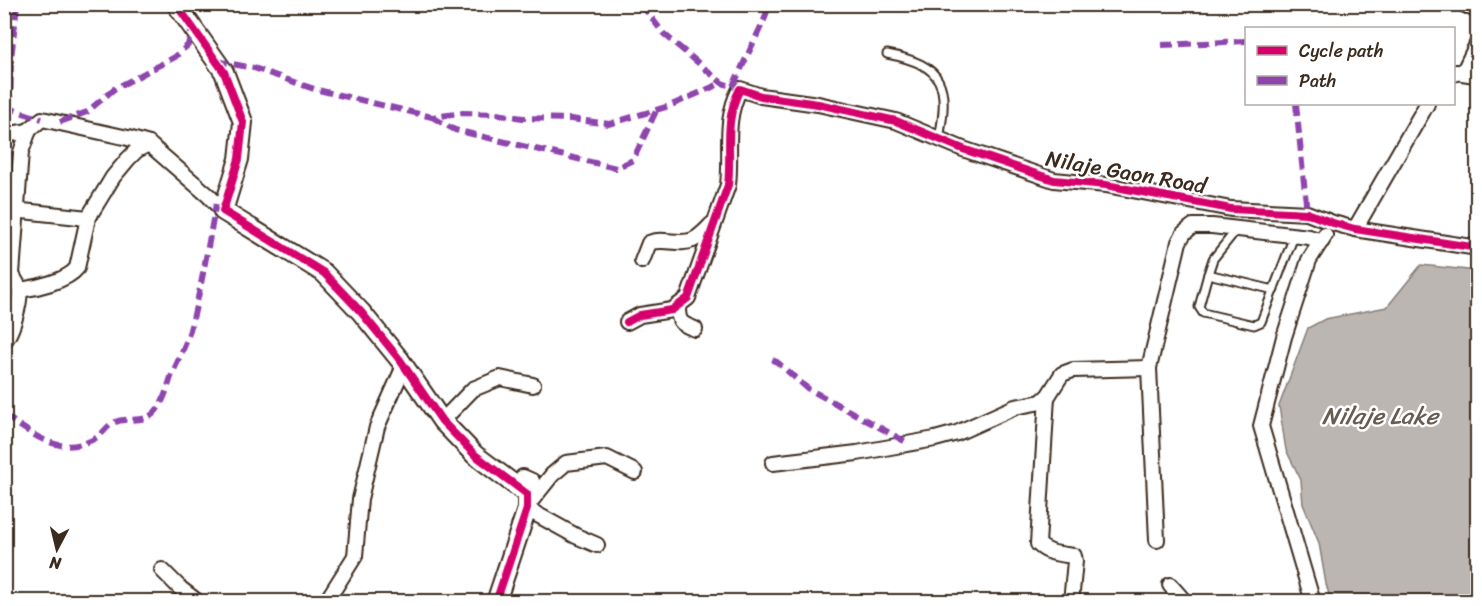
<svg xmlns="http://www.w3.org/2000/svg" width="1482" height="606" viewBox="0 0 1482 606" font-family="Sriracha,sans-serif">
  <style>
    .water { fill: #bcb6b3; stroke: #887e77; stroke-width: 1.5 }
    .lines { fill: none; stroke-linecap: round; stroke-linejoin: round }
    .lane-casing { stroke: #3b2a1e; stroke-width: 11 }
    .street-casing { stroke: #3b2a1e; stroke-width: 18 }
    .secondary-casing { stroke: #3b2a1e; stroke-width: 22 }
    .lane { stroke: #fff; stroke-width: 7 }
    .street { stroke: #fff; stroke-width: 14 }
    .secondary { stroke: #fff; stroke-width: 18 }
    .quiet { stroke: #8e44ad; stroke-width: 6; stroke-dasharray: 12 6; stroke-linecap: butt }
    .cycleway-casing { stroke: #fff; stroke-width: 11 }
    .cycleway { stroke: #d6006c; stroke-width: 8 }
    .labels { text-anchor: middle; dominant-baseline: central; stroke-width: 5; stroke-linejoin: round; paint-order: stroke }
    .street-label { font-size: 22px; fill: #3b2a1e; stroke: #fff }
    .water-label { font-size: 24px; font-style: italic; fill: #685b52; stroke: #fff }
  </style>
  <rect width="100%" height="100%" fill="#fff"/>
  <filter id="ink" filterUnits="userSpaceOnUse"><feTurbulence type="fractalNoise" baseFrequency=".0167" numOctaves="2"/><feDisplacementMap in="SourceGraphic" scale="12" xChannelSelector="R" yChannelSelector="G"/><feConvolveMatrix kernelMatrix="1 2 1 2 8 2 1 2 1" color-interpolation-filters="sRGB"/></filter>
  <g filter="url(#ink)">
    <path class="water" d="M1421,265L1477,271V601H1331L1326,584L1319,543L1303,504L1301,480L1286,450L1279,406L1308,328L1325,319L1387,307Z"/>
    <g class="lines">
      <g class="lane-casing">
        <g id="lane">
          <path d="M887,54C945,65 949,86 939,139"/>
          <path d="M1237,229L1213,259L1208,274L1199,307L1203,313L1254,325L1261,322L1294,236"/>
          <path d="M1208,274L1274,290"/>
        </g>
      </g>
      <g class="street-casing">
        <g id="street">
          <path d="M1463,4L1478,11"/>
          <path d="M1463,73L1478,42"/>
          <path d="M1454,74L1456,72L1475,75L1478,78"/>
          <path d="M4,135L29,131"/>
          <path d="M4,209L88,218"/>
          <path d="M1355,229L1427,104"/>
          <path d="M642,261L649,243C663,237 679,246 693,240C700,237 707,229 712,224"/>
          <path d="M20,290C36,288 67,281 77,268L88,218L113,177L128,159L137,150L149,144"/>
          <path d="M678,307C678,322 681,324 695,329"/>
          <path d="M627,322L640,315L672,310L688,298L728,185C732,151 723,121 740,89L761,96L818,104L896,121L963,149L1054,180L1106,185L1231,209L1307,213L1333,223L1355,229L1478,248"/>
          <path d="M4,341C12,334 22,298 19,288C18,284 14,279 12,274L21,152L29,130L42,119L128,138L149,144L209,196L223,211"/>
          <path d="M1047,397L1038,544C1048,554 1060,554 1074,556L1075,561L1071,602"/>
          <path d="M442,421L473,389L500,378L533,385"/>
          <path d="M773,463L857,453L935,439L957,433L1015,407L1041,402L1048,396L1062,374L1073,370L1149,368"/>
          <path d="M523,477L532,481V483L527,494"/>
          <path d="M528,505L552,475L566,463L607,458L635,472"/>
          <path d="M527,509L576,536L597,545"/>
          <path d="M1157,540L1149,368L1179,242L1184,233L1193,226H1212L1309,237L1322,241"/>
          <path d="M162,570L181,589L198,602"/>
          <path d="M1170,585L1185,602"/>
          <path d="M326,602L355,556L360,499L377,427L404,366"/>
          <path d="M1313,602L1261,426L1284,337L1309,260L1325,235"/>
        </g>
      </g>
      <g class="secondary-casing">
        <path id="secondary" d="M176,4L224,72L243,122L239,159L223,211L324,273L361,312L400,360L442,421L475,455L527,494V509L496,602"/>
      </g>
      <use href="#lane" class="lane"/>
      <use href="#street" class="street"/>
      <use href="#secondary" class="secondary"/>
      <g class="quiet">
        <path d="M641,4L664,34L722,83L740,89"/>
        <path d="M1162,45L1246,41"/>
        <path d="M216,61L254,68L314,89L432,117L463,113L496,114L523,118L571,119L609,124L669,106L722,83"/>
        <path d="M733,86L765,18L769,4"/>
        <path d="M1296,104L1307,213"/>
        <path d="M5,107L42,119"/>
        <path d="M10,108L11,59L17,4"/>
        <path d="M432,117L455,130L616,168L633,160L657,109"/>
        <path d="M60,122L87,112L114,89L175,57L188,45L192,27"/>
        <path d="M772,360L777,362L807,388L908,443"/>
        <path d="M4,415C34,435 60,458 96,438C103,434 107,426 113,423C126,416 140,424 153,414C163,405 167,389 171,377C178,360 187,343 191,326C202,286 208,244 216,204"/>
      </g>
      <g class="cycleway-casing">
        <g id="cycleway">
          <path d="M176,4L224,72L243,122L239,159L223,211L324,273L361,312L400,360L442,421L475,455L527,494V509L496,602"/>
          <path d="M627,322L640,315L672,310L688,298L728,185C732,151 723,121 740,89L761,96L818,104L896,121L963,149L1054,180L1106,185L1231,209L1307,213L1333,223L1355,229L1478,248"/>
        </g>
      </g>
      <use href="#cycleway" class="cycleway"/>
    </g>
  </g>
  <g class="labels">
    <g class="street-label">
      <text transform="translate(1126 172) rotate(10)">Nilaje Gaon Road</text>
    </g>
    <g class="water-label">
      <text x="1380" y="416">Nilaje Lake</text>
    </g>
  </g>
  <rect width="1482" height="606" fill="none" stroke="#fff" stroke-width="24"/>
  <rect x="12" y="12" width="1458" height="582" fill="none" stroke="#3b2a1e" stroke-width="2" filter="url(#ink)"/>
  <rect x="1245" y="27" width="210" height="78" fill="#ffffff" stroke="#b1aaa5" stroke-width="1.5"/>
  <rect x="1257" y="46" width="30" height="9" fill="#d6006c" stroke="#b1aaa5" stroke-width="1.5"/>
  <text x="1299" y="57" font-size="18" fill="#3b2a1e">Cycle path</text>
  <rect x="1257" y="76" width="30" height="9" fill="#8e44ad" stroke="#b1aaa5" stroke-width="1.5"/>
  <text x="1299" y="87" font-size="18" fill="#3b2a1e">Path</text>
  <g transform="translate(57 549) rotate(187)" stroke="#ffffff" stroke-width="4.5" paint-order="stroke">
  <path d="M0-4.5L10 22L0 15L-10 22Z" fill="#3b2a1e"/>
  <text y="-9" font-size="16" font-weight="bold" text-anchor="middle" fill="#3b2a1e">N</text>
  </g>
</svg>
